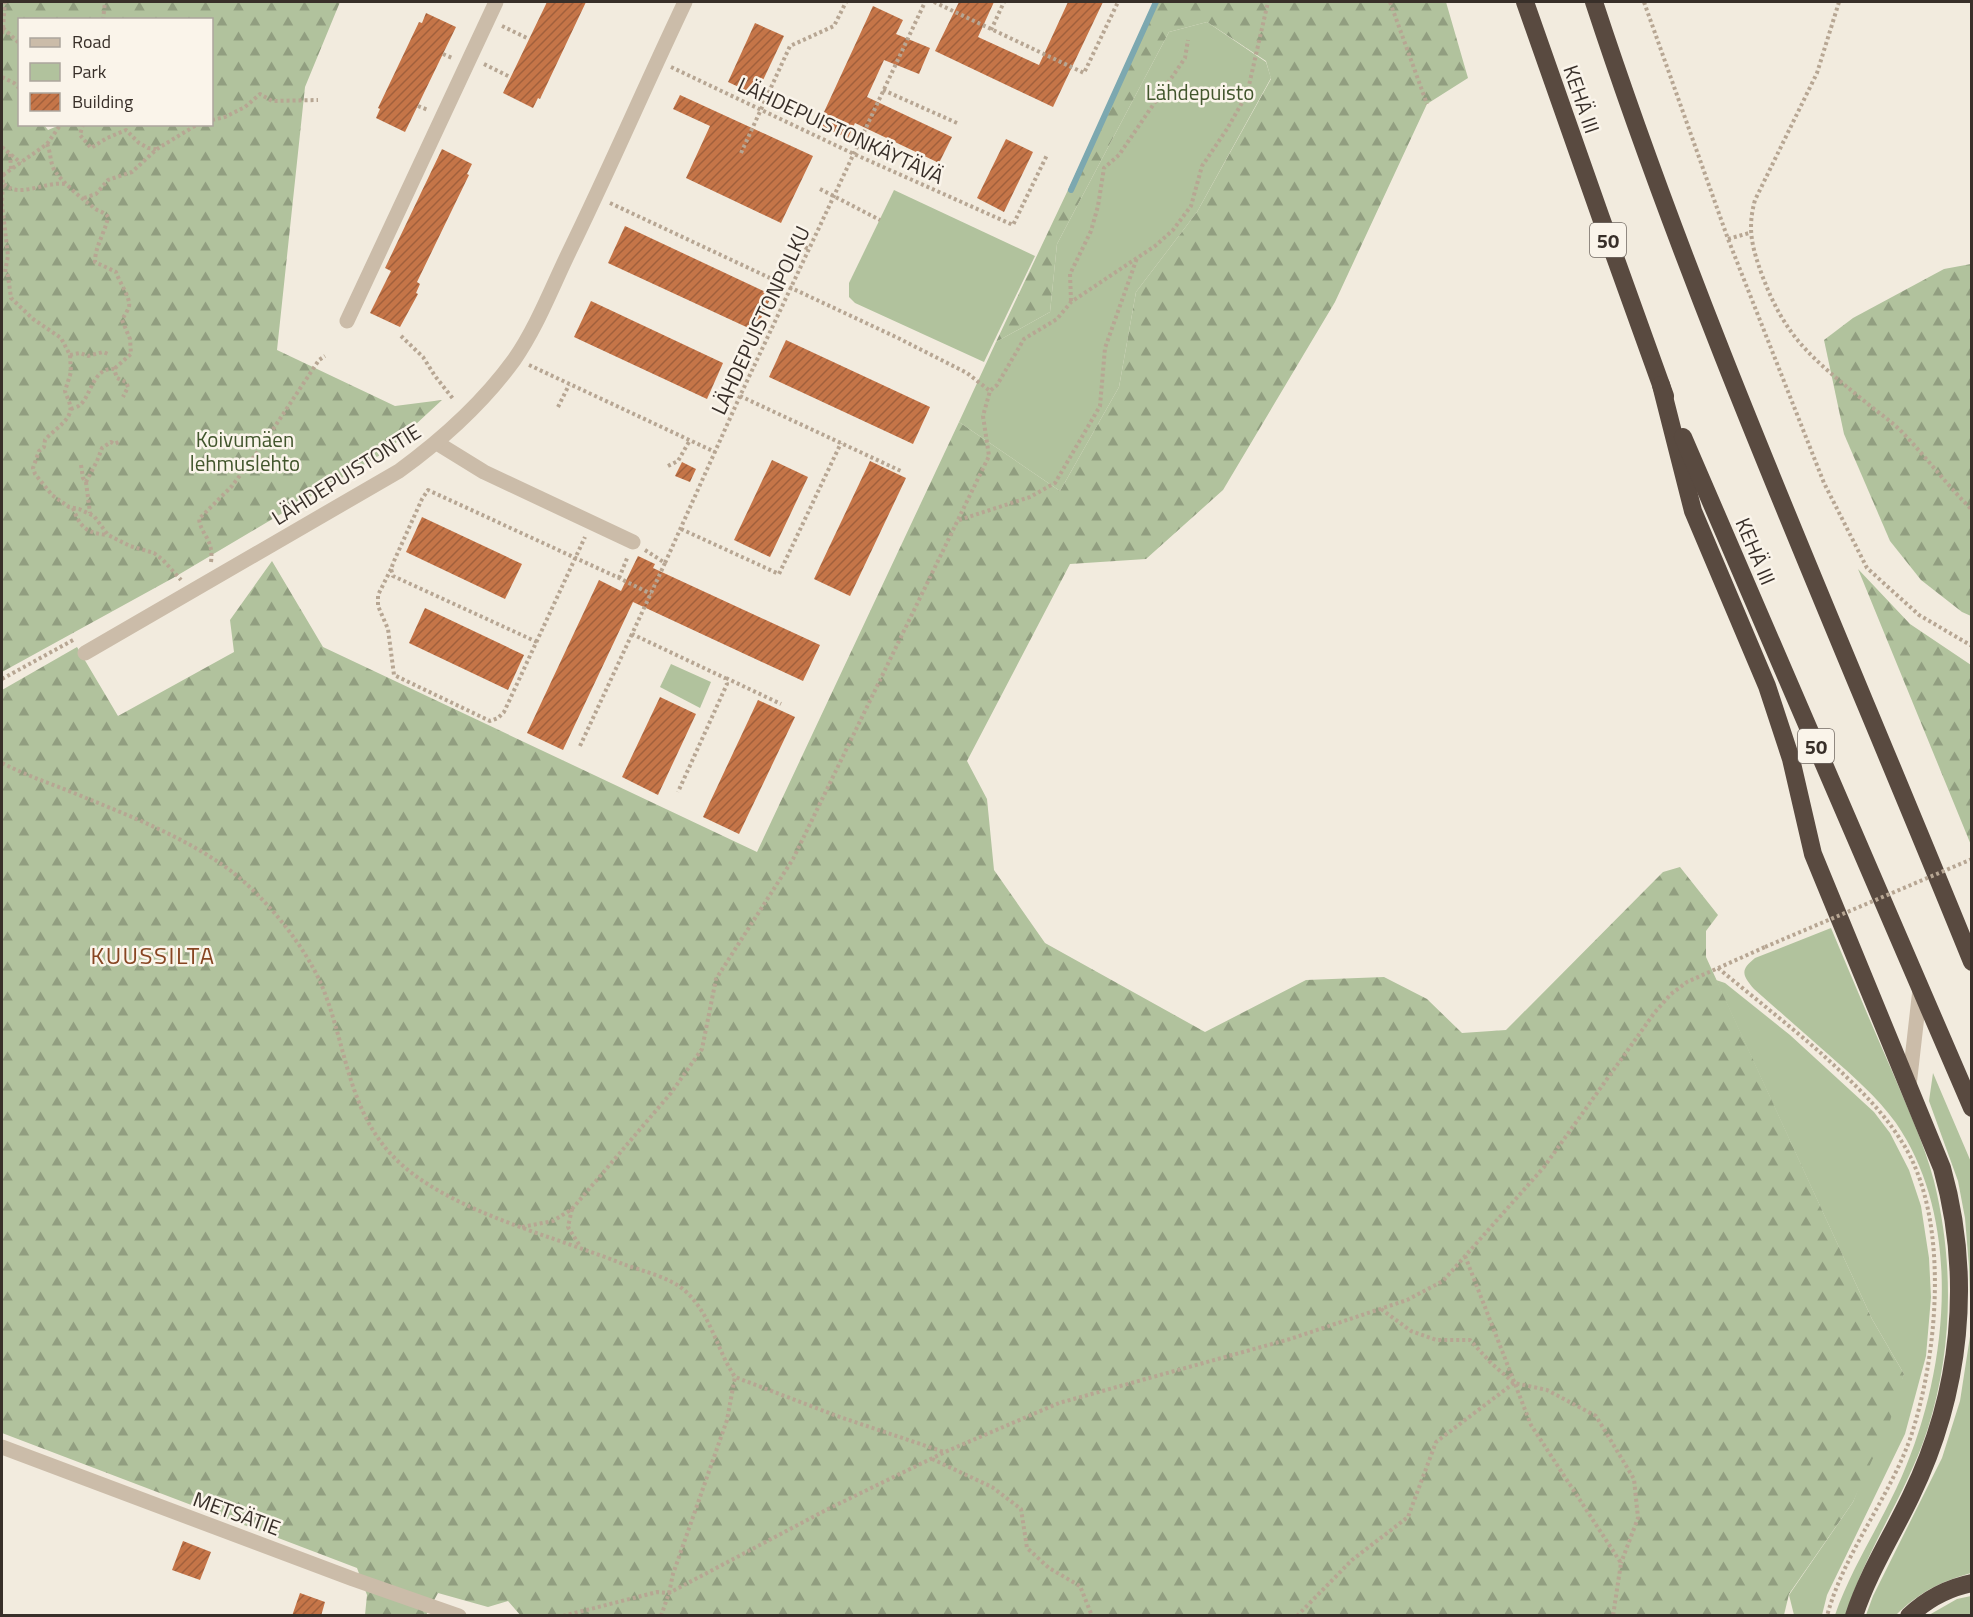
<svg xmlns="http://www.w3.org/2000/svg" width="1973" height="1617" viewBox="0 0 1973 1617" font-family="'Titillium Web',sans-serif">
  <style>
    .green { fill: #b1c29d }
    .forest { fill: url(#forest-firs); fill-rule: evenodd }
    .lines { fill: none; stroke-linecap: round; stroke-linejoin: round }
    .stream { stroke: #7ca8b0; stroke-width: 6 }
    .building { fill: url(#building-hatch) }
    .path { stroke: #b7a693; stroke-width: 4; stroke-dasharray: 3 3; stroke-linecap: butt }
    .minor { stroke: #cbbca9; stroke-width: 15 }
    .highway { stroke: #594a40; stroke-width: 18 }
    .path-bridge { stroke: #b7a693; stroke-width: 4; stroke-dasharray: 3 3; stroke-linecap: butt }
    .labels { text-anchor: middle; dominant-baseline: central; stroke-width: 5; stroke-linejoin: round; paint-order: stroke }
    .shield { fill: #faf4ea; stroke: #726a63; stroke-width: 1.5 }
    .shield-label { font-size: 20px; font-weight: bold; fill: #382f29 }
    .park-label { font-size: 21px; fill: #42562d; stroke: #faf4ea }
    .street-label { font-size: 21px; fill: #382f29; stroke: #faf4ea }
    .quarter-label { font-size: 24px; letter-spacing: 1.5px; fill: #874522; stroke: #faf4ea }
  </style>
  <defs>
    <pattern id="forest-firs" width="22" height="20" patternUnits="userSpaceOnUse" patternTransform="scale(1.5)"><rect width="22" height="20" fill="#b1c29d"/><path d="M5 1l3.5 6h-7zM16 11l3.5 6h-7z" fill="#919e80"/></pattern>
    <pattern id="building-hatch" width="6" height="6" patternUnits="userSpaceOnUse" patternTransform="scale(1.5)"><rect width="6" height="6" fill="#c57548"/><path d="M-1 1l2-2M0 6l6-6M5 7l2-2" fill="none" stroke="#a1603c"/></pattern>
  </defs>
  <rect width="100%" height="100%" fill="#f2ebde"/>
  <g class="green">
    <path d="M1207,22L1266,62L1271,78L1197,212L1136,292L1119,387L1060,491L959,422L996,342L1050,312L1057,244L1169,32Z"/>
    <path d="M894,190L1035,256L984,362L855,303L849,297V283Z"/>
    <path d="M671,664L711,682L700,708L660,687Z"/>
    <path d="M1831,928C1851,976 1871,1023 1892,1071C1907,1107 1924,1143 1934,1181C1954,1262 1953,1348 1928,1428C1907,1494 1865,1550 1846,1615H1835C1852,1566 1881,1524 1902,1476C1948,1371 1964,1222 1896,1123C1877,1097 1853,1076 1829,1055C1804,1033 1779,1011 1754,989C1742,975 1740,970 1755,958Z"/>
    <path d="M1716,980L1725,983L1790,1035L1874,1112L1890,1133L1909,1170L1921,1206L1929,1258L1931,1297L1926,1356L1905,1434L1827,1595L1822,1615H1794L1789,1595L1853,1502L1904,1374L1872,1319Z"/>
    <path d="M1933,1073L1971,1162V1573C1939,1582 1920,1592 1896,1615H1866L1873,1596L1942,1458L1960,1401L1971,1330L1969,1267L1965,1218L1958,1181L1929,1101Z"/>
    <path d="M1971,1596V1615H1929L1957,1599Z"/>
  </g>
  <g class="forest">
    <path d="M2,2H340L305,87L277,350L395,406L442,400L387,451L173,578L2,672ZM20,20H212V124H62L48,130L44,125L20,124Z"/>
    <path d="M1157,2H1446L1468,78L1427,104L1335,302L1223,490L1146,559L1070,564L967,761L987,799L994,870L1045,943L1205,1032L1306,980L1384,977L1427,999L1462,1033L1506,1030L1663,872L1680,867L1718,915L1706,931V957L1872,1319L1904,1374L1890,1421L1853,1502L1789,1594L1784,1615L521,1616L508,1601L488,1607L438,1593L426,1615H365L367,1595L357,1568L2,1433V690L77,647L118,716L234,652L230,620L272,561L323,647L757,852L959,422L1060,491L1119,387L1136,292L1197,212L1271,79L1266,61L1207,22L1169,32L1057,244L1050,312L996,342Z"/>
    <path d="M1971,264H1972L1971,616L1962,612L1921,580L1890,541L1844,434L1824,340L1853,318L1944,269Z"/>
    <path d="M1858,569L1910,624L1971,665V845Z"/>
  </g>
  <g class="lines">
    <path class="stream" d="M1071,190L1156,2"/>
  </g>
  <g class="building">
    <path d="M547,2H586L540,99L538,98L533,108L503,93Z"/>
    <path d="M959,2H994L978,37L1039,65L1068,2H1103L1053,107L935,51Z"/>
    <path d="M873,6L903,20L896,34L930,48L919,74L884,60L867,97L952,137L939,163L855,123L848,138L818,125Z"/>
    <path d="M426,13L456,27L405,132L376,118L380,109L378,108L419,22L422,23Z"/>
    <path d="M755,23L784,36L756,95L728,82Z"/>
    <path d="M680,95L813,156L781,223L686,178L710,126L673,109Z"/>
    <path d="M1006,139L1033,152L1004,212L977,198Z"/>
    <path d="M442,149L472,164L467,174L469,175L417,282L420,284L416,293L418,294L400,327L370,313L391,271L385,268Z"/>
    <path d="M625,226L772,295L755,331L608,263Z"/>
    <path d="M591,301L723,363L707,399L574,337Z"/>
    <path d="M786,340L930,407L913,444L769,377Z"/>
    <path d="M772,460L808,477L770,557L734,540Z"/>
    <path d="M870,461L906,478L850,596L814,579Z"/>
    <path d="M682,462L696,469L690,482L675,476Z"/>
    <path d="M422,517L522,564L505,599L406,552Z"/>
    <path d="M638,556L655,564L653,568L820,645L803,681L633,602L563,750L527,733L599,580L621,591Z"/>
    <path d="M425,608L524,655L508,690L409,643Z"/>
    <path d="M660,697L696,714L658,795L622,777Z"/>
    <path d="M758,700L795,717L739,834L703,817Z"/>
    <path d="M183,1541L211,1552L200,1580L172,1570Z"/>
    <path d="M300,1593L325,1602L321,1616H292Z"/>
  </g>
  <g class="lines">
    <g class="path">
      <path d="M934,2L1084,73L1118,2"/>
      <path d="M1390,2L1427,104"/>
      <path d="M1644,2L1728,239L1824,483L1867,568L1919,615L1972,646"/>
      <path d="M1839,2L1817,73L1755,200C1747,229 1752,247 1762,275C1786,339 1812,358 1863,400C1876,411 1890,420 1902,432C1926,457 1947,485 1972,510"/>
      <path d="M103,20L105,2"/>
      <path d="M502,26L529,39"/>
      <path d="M3,28L5,2"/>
      <path d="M991,30L1004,2"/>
      <path d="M2,34L3,28L20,44"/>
      <path d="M443,54L452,58"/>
      <path d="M484,64L510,77"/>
      <path d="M671,67L854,154L1013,225L1047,155"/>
      <path d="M2,77L14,83L20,89"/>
      <path d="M883,90L957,123"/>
      <path d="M418,106L428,110"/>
      <path d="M212,120L225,117L245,107L260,94L272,101L318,100"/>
      <path d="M83,124L80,135L91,148L107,138L126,130L139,143L148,148L156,149"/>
      <path d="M47,144C51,152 50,164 55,171C64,184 80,197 93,207C98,212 104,211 108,217C105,233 95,246 95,262L116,272C119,282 131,298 129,307C127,312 124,316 122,320L130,339L131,354L114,369"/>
      <path d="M2,147L21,163"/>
      <path d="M741,153L790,46L834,26L846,2"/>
      <path d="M10,154L11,169L13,171"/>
      <path d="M3,175L47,144L61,124"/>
      <path d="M2,176L3,175L2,204L8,256L5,272L8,276L11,298L33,319L61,338L70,355L71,372L65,391C66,395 69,400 70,405C74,419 53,430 45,440L44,447L39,451L33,468L35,474L52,495L69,507L79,509L94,516L108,535L130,546L154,553L163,560L181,580"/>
      <path d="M4,184C19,199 45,181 65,184"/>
      <path d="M820,189L880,220"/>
      <path d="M84,198L96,194L108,180L132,172L157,149L198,124"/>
      <path d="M610,203L898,338L967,373L990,391"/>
      <path d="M1728,239L1749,233"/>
      <path d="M794,242L809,249"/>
      <path d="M1071,301L1070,274L1091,231L1098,206L1104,168L1119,155L1185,58L1188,40"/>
      <path d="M401,336L423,357L435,376L454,400"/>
      <path d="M70,355L80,353L88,356L103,352L108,354"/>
      <path d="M529,365L715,452"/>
      <path d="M740,396L903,472"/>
      <path d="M558,407L569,385"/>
      <path d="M71,409C73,408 78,407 80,405C91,396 93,367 114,369L117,378L126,382L128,387L123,397"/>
      <path d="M81,465L83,478L86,482L97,461L102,448L111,442L114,444L121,441"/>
      <path d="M668,466L678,461L690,440"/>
      <path d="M86,482L90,513"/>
      <path d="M73,508C80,527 86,533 107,535"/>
      <path d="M959,520L1030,497L1055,483L1100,406L1105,348L1137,258"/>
      <path d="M681,529L779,574L841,443"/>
      <path d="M645,550L665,563L740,396L925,2"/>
      <path d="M211,562C214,539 201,535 199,519L232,486L262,446L319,360L325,356"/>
      <path d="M665,563L632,634L725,678L727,684L678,792"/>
      <path d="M391,569L378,595V606L388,629L394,675L490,721L498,718L504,712L585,537"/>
      <path d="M619,578L628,556"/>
      <path d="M537,642L393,576L391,569L394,561L422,499L428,490L619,578L651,594"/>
      <path d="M726,678L781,704"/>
      <path d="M2,679L75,639"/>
      <path d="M580,746L632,634"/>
      <path d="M2,763C29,777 58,786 86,798C135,818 188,839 231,871C266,898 305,946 322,986C348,1049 347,1116 402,1165C458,1214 554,1236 623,1264C642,1271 669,1277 684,1290C711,1313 716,1349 735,1377L837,1416L944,1452"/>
      <path d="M1718,968C1753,997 1789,1025 1823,1055C1852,1082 1881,1108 1902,1142C1951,1218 1938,1357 1910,1439C1888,1500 1844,1553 1827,1616"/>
      <path d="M572,1209L568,1227L580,1246"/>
      <path d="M522,1227L553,1221L572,1209L671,1093L702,1049L716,979L793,859L989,456L983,416L990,391L997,385L1024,339L1057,319L1071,302L1155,246L1173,230L1191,206L1202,166L1227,129L1247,94L1268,2"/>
      <path d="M1465,1256L1531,1425L1621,1563L1613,1616"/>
      <path d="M1381,1309L1411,1331L1436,1340H1470L1491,1363L1514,1383L1547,1390L1596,1416L1634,1479L1638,1518L1621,1563"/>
      <path d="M932,1459L992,1487L1021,1509L1027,1548L1049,1568L1080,1586L1092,1616"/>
      <path d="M563,1616L657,1592L669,1593L828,1509L945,1452L1059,1403L1290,1339L1407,1300L1443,1281L1544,1167L1655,1012L1671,994L1687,982L1765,947"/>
      <path d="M661,1616L669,1593L673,1574L727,1420L735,1377"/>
      <path d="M1297,1616L1352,1560L1408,1517L1436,1442L1514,1383"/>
    </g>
    <g class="minor">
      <path d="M347,321L496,2"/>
      <path d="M437,443L484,472L633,542"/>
      <path d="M85,653L399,471C443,439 482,404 514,360C537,327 552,287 570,250C610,168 646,84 685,2"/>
      <path d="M1909,1086L1920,989"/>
      <path d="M2,1447L353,1579L459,1616"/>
    </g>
    <g class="highway">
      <path d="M1525,2L1601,218L1665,396"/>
      <path d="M1594,2C1701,328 1843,643 1972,962"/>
      <path d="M1661,385L1693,511L1767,686L1791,759L1813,854L1942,1168C1973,1278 1961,1393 1911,1496C1892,1536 1868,1573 1854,1616"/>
      <path d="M1683,437L1972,1108"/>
      <path d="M1909,1616C1927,1599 1947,1588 1972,1583"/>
    </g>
    <path class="path-bridge" d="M1765,947L1972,859"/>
  </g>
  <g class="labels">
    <g class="shield">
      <rect x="1590" y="223" width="36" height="34" rx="4.5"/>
      <rect x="1798" y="729" width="36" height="34" rx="4.5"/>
    </g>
    <g class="shield-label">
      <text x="1608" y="240">50</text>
      <text x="1816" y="746">50</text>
    </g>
    <g class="park-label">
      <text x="1200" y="92">Lähdepuisto</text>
      <text x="245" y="439">Koivumäen<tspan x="245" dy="24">lehmuslehto</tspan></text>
    </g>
    <g class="street-label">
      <text transform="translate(1582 99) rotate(71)">KEHÄ III</text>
      <text transform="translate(841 130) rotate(25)">LÄHDEPUISTONKÄYTÄVÄ</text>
      <text transform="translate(760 320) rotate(-65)">LÄHDEPUISTONPOLKU</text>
      <text transform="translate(346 474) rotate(-32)">LÄHDEPUISTONTIE</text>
      <text transform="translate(1756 551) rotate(67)">KEHÄ III</text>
      <text transform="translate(237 1513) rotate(20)">METSÄTIE</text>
    </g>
    <g class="quarter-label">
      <text x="153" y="955">KUUSSILTA</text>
    </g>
  </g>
  <rect width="1973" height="1617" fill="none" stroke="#382f29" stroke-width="6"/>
  <rect x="18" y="18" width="195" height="108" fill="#faf4ea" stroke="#aca59d" stroke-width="1.5"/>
  <rect x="30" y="38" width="30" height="9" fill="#cbbca9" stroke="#aca59d" stroke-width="1.5"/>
  <text x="72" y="48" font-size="18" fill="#382f29">Road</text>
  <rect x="30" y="63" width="30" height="18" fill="#b1c29d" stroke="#aca59d" stroke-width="1.5"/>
  <text x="72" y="78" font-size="18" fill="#382f29">Park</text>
  <rect x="30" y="93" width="30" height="18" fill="url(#building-hatch)" stroke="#aca59d" stroke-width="1.5"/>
  <text x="72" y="108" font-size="18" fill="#382f29">Building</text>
</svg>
